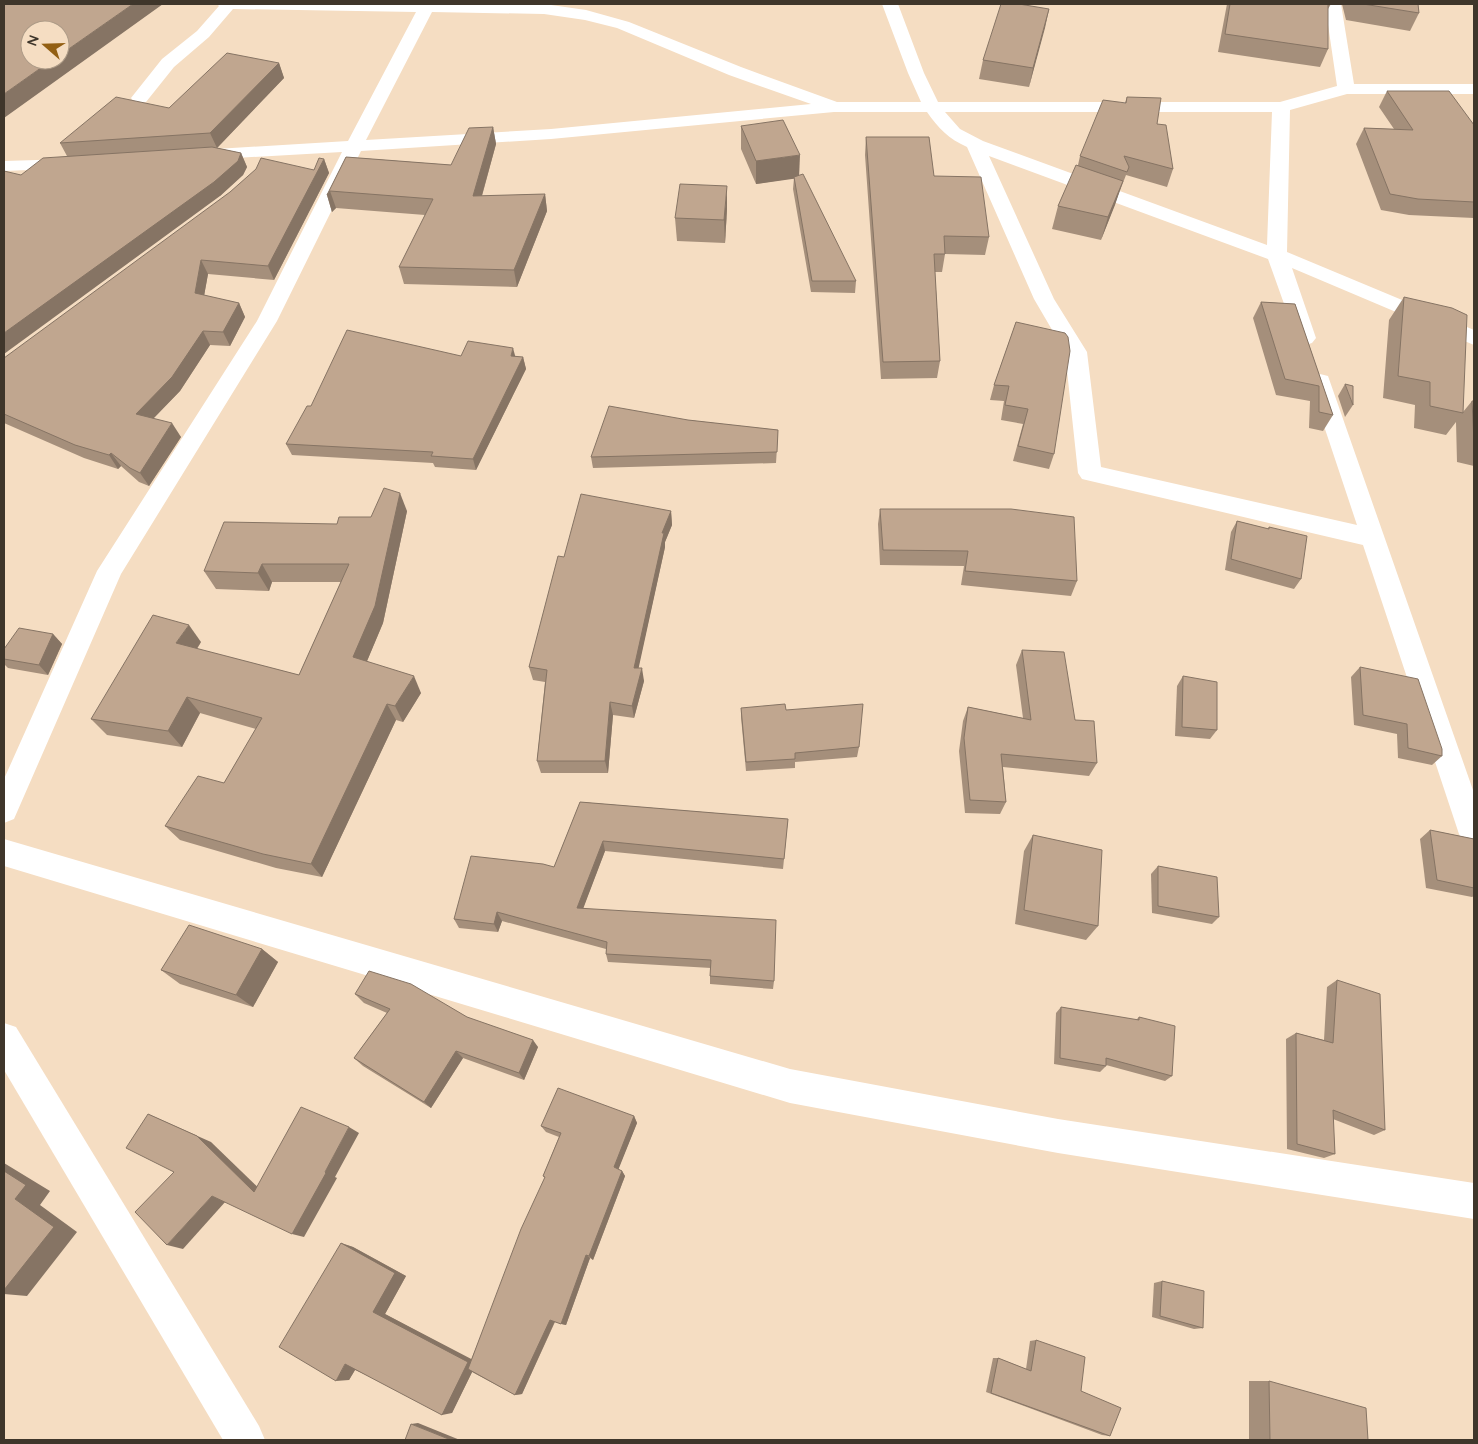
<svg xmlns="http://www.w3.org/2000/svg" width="1478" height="1444" viewBox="0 0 1478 1444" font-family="Quicksand,sans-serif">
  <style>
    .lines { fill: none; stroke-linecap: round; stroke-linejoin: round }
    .minor { fill: #fff; fill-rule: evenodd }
    .wall { fill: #a58f7b }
    .shaded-wall { fill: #867464 }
    .building { fill: #c0a68f; stroke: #867464 }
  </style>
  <rect width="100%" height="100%" fill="#f5ddc2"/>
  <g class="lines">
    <g class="minor">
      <path d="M217,4H544L586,10L629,22L741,67L837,102H921L908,73L882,4H898L924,73L938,102H1280L1337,86L1325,4H1341L1354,84H1474V94H1347L1290,110L1287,252L1474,330V345L1292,268L1316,338L1312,343L1305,345L1298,343L1268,259L989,156L1054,299L1087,352L1101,467L1357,525L1309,381L1312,376L1320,374L1328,376L1474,793V847L1464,843L1459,834L1363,545L1082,479L1078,473L1065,352L1034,299L967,147C949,139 938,128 927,112H834L551,139L361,151L277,321L121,574L14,819L4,823V779L97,571L257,321L342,152L200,160L194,159L191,155L194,151L200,150L348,141L416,12L233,9L209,37L174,67L146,102L140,103L134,102L131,98L162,59L197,31L219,6ZM432,12L544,14L585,20L617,28L729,75L811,104L551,129L366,140ZM945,112H1272L1267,245L983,141L960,129Z"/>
      <path d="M70,159L76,160L79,164L76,168L4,171V161Z"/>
      <path d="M4,839L790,1069L1058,1119L1474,1183V1219L1058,1153L790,1103L4,866Z"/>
      <path d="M4,1023L16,1027L259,1426L265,1440H223L4,1070Z"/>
    </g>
  </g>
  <g class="wall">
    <path d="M1227,4H1331L1328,9V49L1320,67L1218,52Z"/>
    <path d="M1342,4H1418L1419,13L1410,31L1346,20Z"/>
    <path d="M1049,9L1029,87L979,79L983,60Z"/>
    <path d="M279,63L284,78L217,148L241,153L247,167L243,175L220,196L21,175L67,156L60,143L169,108Z"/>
    <path d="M1387,91L1474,125V218L1409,215L1381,210L1356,144L1364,128L1394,129L1379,107Z"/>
    <path d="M1127,97L1157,124L1173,169L1167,187L1126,175L1101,240L1052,229L1058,206L1078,165L1080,156L1125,103Z"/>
    <path d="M741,126L799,176L856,281L855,293L811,292L793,189L794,178L756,184L741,149Z"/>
    <path d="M493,127L496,144L482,196L545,194L547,211L517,287L404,284L399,267L425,215L336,208L332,212L327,195L346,157L451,165Z"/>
    <path d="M866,137L934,176L989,237L985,255L945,254L942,272H935L940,361L937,378L881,379L865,155Z"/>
    <path d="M324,159L329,173L274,280L208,274L204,296L239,303L245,317L230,346L210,345L180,391L153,419L181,437L149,486L139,482L121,466L118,469L84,458L4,423V358L314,170Z"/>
    <path d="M727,209L725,243L677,241L675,218Z"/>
    <path d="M1404,297L1463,412L1472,401H1474V466L1457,462L1456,422L1446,435L1414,428L1415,405L1383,398L1389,320Z"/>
    <path d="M1261,302L1295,304L1333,415L1323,431L1309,428L1310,401L1276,395L1253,318Z"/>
    <path d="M1016,322L1054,454L1049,469L1013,461L1023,424L1001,420L1004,401L990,400L994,385Z"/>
    <path d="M461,356L523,357L526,369L476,470L435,467L433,463L292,455L286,444L311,406Z"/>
    <path d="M1345,384L1353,405L1345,417L1338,396Z"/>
    <path d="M688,420L778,430L776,463L593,468L591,457Z"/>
    <path d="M880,509L1077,581L1071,596L961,585L964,566L880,565L878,524Z"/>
    <path d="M407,511L383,623L367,661L421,693L403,722L396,720L322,877L276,868L180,840L165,826L224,783L256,729L200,713L182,747L107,735L91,719L201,642L197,649L299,675L341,582H272L269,591L216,589L204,571L337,524L371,517Z"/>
    <path d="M671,511L672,525L665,542V547L638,668L644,681L634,718L613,715L608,773H541L537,761L545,682L533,680L529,667L564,557Z"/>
    <path d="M1237,521L1268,529L1269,527L1301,579L1294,589L1225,570L1231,532Z"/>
    <path d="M53,634L62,644L48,675L8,668L4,664V649Z"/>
    <path d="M1022,650L1075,720L1097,763L1089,776L1003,767L1006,802L1000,814L965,813L959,751L963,721L968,707L1023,718L1016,665Z"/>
    <path d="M1360,667L1442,756L1432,765L1398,758L1397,734L1354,725L1351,677Z"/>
    <path d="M1183,676L1217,730L1210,739L1175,736L1177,686Z"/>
    <path d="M741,708L786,710L859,747L857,757L795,762V768L746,771L741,717Z"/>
    <path d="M580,802L788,819L783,869L605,851L583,908L774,981L773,989L710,984V976L711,968L608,962L606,954V949L502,921L498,932L459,928L454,919L554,867Z"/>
    <path d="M1430,830L1474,839V896L1472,897L1426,888L1420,839Z"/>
    <path d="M1033,835L1098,926L1086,940L1015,924L1024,851Z"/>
    <path d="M1158,866L1219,917L1212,924L1152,913L1151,874Z"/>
    <path d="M262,949L278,962L253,1007L180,984L161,970Z"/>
    <path d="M1337,980L1385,1130L1374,1135L1333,1119L1335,1154L1324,1158L1287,1149L1286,1039L1296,1033L1324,1040L1327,987Z"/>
    <path d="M355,994L467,1017L538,1047L524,1080L463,1058L431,1108L363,1066L354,1058L387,1013L364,1003Z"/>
    <path d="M1061,1007L1136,1020L1139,1017L1172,1076L1165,1081L1106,1065V1066L1100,1072L1054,1064L1056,1013Z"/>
    <path d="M634,1116L637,1123L618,1169L622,1171L625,1176L593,1260L590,1258L566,1325L555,1322L522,1394L515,1395L472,1372L452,1413L355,1370L349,1380L341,1243L353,1247L406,1276L385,1314L471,1360L545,1178L543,1176L559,1137L546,1132L541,1126Z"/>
    <path d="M1162,1281L1203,1328L1194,1329L1152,1317L1154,1283Z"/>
    <path d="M1036,1340L1081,1391L1110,1436L1102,1435L986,1392L993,1358H998L1026,1369L1030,1341Z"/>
    <path d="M1249,1381H1269L1368,1440H1249Z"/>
  </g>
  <g class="shaded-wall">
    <path d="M133,4H163L4,118V94L52,60H60V55Z"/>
    <path d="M1049,9L1045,28L1029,87L1033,68Z"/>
    <path d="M279,63L284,78L217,148L210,133Z"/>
    <path d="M493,127L496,144L477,213L473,196Z"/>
    <path d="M241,153L247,167L243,175L220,196L4,354V333Z"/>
    <path d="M800,155L799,178L756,184V161Z"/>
    <path d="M324,159L329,173L274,280L268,266Z"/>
    <path d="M1123,181L1115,205L1101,240L1108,217Z"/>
    <path d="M727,186V209L725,243L724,220Z"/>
    <path d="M330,191L336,208L332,212L327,195Z"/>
    <path d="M545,194L547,211L517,287L514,270Z"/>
    <path d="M201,260L208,274L202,307L195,293Z"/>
    <path d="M239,303L245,317L230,346L223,332Z"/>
    <path d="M203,331L210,345L180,391L144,428L136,414Z"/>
    <path d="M513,348L516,359L511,356Z"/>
    <path d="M523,357L526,369L476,470L473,459Z"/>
    <path d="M172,423L181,437L149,486L140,473Z"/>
    <path d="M111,453L121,466L118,469L109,455Z"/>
    <path d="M400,493L407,511L383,623L362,673L353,657Z"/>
    <path d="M671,511L672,525L665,542V547L636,680L634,668L662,533Z"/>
    <path d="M262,564L272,582L269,591L258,573Z"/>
    <path d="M189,625L201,642L189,660L176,643Z"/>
    <path d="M53,634L62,644L48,675L39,665Z"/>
    <path d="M642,668L644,681L634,718L632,706Z"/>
    <path d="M414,676L421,693L403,722L395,706Z"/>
    <path d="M187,697L200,713L182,747L168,731Z"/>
    <path d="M610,702L613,715L608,773L605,761Z"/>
    <path d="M387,704L396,720L322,877L311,864Z"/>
    <path d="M603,841L605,851L580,917L577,908Z"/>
    <path d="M497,912L502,921L498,932L494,924Z"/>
    <path d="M262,949L278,962L253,1007L236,995Z"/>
    <path d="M533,1040L538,1047L524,1080L519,1073Z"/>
    <path d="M456,1051L463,1058L431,1108L424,1102Z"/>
    <path d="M148,1114L211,1142L267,1196L254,1192Z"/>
    <path d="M634,1116L637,1123L617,1173L614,1167Z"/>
    <path d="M349,1127L359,1133L335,1177L337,1178L304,1237L292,1234Z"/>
    <path d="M4,1163L50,1191L40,1205L77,1232L27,1296L4,1294V1283L15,1199L4,1171Z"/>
    <path d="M622,1171L625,1176L593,1260L589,1256Z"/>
    <path d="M212,1196L226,1201L183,1249L167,1245Z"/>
    <path d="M341,1243L353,1247L406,1276L385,1314L477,1362L452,1413L442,1415L373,1312Z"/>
    <path d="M586,1255L590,1258L566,1325L561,1324Z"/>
    <path d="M550,1320L555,1321L522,1394L515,1395Z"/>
    <path d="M345,1364L358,1365L349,1380L336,1381Z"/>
    <path d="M418,1423L460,1440H451L411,1424Z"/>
  </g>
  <g class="building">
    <path d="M4,4H133L60,55V30H30V60H52L4,94Z"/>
    <path d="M1001,4H1019L1049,9L1033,68L983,60Z"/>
    <path d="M1230,4H1328V49L1225,34Z"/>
    <path d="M1363,4H1418L1419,13Z"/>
    <path d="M227,53L279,63L210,133L60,143L116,97L169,108Z"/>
    <path d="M1387,91H1449L1474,125V202L1418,199L1390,194L1364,128L1413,130Z"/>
    <path d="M1127,97L1161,98L1157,124L1166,125L1173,169L1124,156L1129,167L1127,172L1080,156L1103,100L1126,103Z"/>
    <path d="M783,120L800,155L756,161L741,126Z"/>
    <path d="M493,127L473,196L545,194L514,270L399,267L433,199L330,191L327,195L346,157L451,165L469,128Z"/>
    <path d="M866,137H929L934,176L981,177L989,237L944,236L945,254H934L940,361L883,362Z"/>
    <path d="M212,147L241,153L238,161L214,182L4,333V171L21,175L43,158Z"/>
    <path d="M261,158L314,170L319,158L324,159L268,266L201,260L195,293L239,303L223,332L203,331L172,377L136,414L172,423L140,473L130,468L111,453L109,455L75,445L4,414V358L230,192L256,169Z"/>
    <path d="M1076,165L1123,181L1108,217L1058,206Z"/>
    <path d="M803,174L856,281H812L794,177Z"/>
    <path d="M680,184L727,186L724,220L675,218Z"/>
    <path d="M1404,297L1452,308L1467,315L1463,413L1430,406V382L1398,376Z"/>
    <path d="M1261,302L1295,304L1333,415L1319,412V386L1285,379Z"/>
    <path d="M1016,322L1065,333L1068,337L1070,351L1054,454L1018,446L1028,409L1005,405L1009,386L994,385Z"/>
    <path d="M347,330L461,356L468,341L513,348L511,356L523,357L473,459L431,456L433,452L286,444L307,406H311Z"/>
    <path d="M1345,384L1353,386V405Z"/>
    <path d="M1472,401H1474V442Z"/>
    <path d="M609,406L688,420L778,430L777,452L591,457Z"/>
    <path d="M384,488L400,493L375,606L353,657L414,676L395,706L387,704L311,864L263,854L165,826L198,776L224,783L262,718L187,697L168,731L91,719L153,615L189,625L176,643L299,675L349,564H262L258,573L204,571L224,522L337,524L339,517H371Z"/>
    <path d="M581,494L671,511L662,533H664L634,668H642L632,706L610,702L605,761H537L547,670L529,667L558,556L564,557Z"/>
    <path d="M880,509H1011L1074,517L1077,581L965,571L968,551L883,550Z"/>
    <path d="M1237,521L1269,529V527L1307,536L1301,579L1231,559Z"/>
    <path d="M19,628L53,634L39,665L4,659V649Z"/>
    <path d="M1022,650L1064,652L1075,720L1094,721L1097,763L1001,754L1006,802L970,800L964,738L968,707L1031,720Z"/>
    <path d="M1360,667L1418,679L1442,749V756L1408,748L1407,724L1363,715Z"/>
    <path d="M1183,676L1217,682V730L1182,727Z"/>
    <path d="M785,704L786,710L863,704L859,747L795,753V759L746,762L741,708Z"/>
    <path d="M580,802L788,819L784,859L603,841L577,908L776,920L774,981L710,976L711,960L606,954L607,942L497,912L494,924L454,919L471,856L543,864L554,867Z"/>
    <path d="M1430,830L1474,839V888L1437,880Z"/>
    <path d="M1033,835L1102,850L1098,926L1024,910Z"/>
    <path d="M1158,866L1217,877L1219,917L1158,906Z"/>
    <path d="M189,925L262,949L236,995L161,970Z"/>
    <path d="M369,971L411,984L467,1017L533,1040L519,1073L456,1051L424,1102L354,1058L390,1009L355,994Z"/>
    <path d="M1337,980L1380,994L1385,1130L1333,1110L1335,1154L1297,1144L1296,1033L1333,1043Z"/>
    <path d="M1061,1007L1139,1020V1017L1175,1026L1172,1076L1106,1058V1066L1060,1058Z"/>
    <path d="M558,1088L634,1116L614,1167L622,1171L589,1256L586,1255L561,1324L550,1320L515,1395L468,1369L521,1229L545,1177L543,1176L561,1133L541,1126Z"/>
    <path d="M301,1107L349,1127L325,1172L326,1173L292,1234L212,1196L167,1245L135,1212L174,1172L126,1148L148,1114L197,1136L254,1192Z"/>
    <path d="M4,1171L26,1185L15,1199L54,1227L4,1290Z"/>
    <path d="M341,1243L395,1273L373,1312L468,1362L442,1415L345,1364L336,1381L279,1347Z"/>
    <path d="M1162,1281L1204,1291L1203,1328L1160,1316Z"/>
    <path d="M1036,1340L1085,1357L1081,1391L1121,1408L1110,1436L991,1393L998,1358L1031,1371Z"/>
    <path d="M1269,1381L1366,1408L1368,1440H1270Z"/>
    <path d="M411,1424L451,1440H405Z"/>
  </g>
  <rect width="1478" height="1444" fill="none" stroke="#3f362b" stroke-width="10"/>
  <g transform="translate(45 45) rotate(290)"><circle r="24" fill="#f5ddc2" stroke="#ac9a86"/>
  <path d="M0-4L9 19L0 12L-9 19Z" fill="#935f13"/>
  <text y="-8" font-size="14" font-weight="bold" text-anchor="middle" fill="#3f362b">N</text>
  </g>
</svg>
